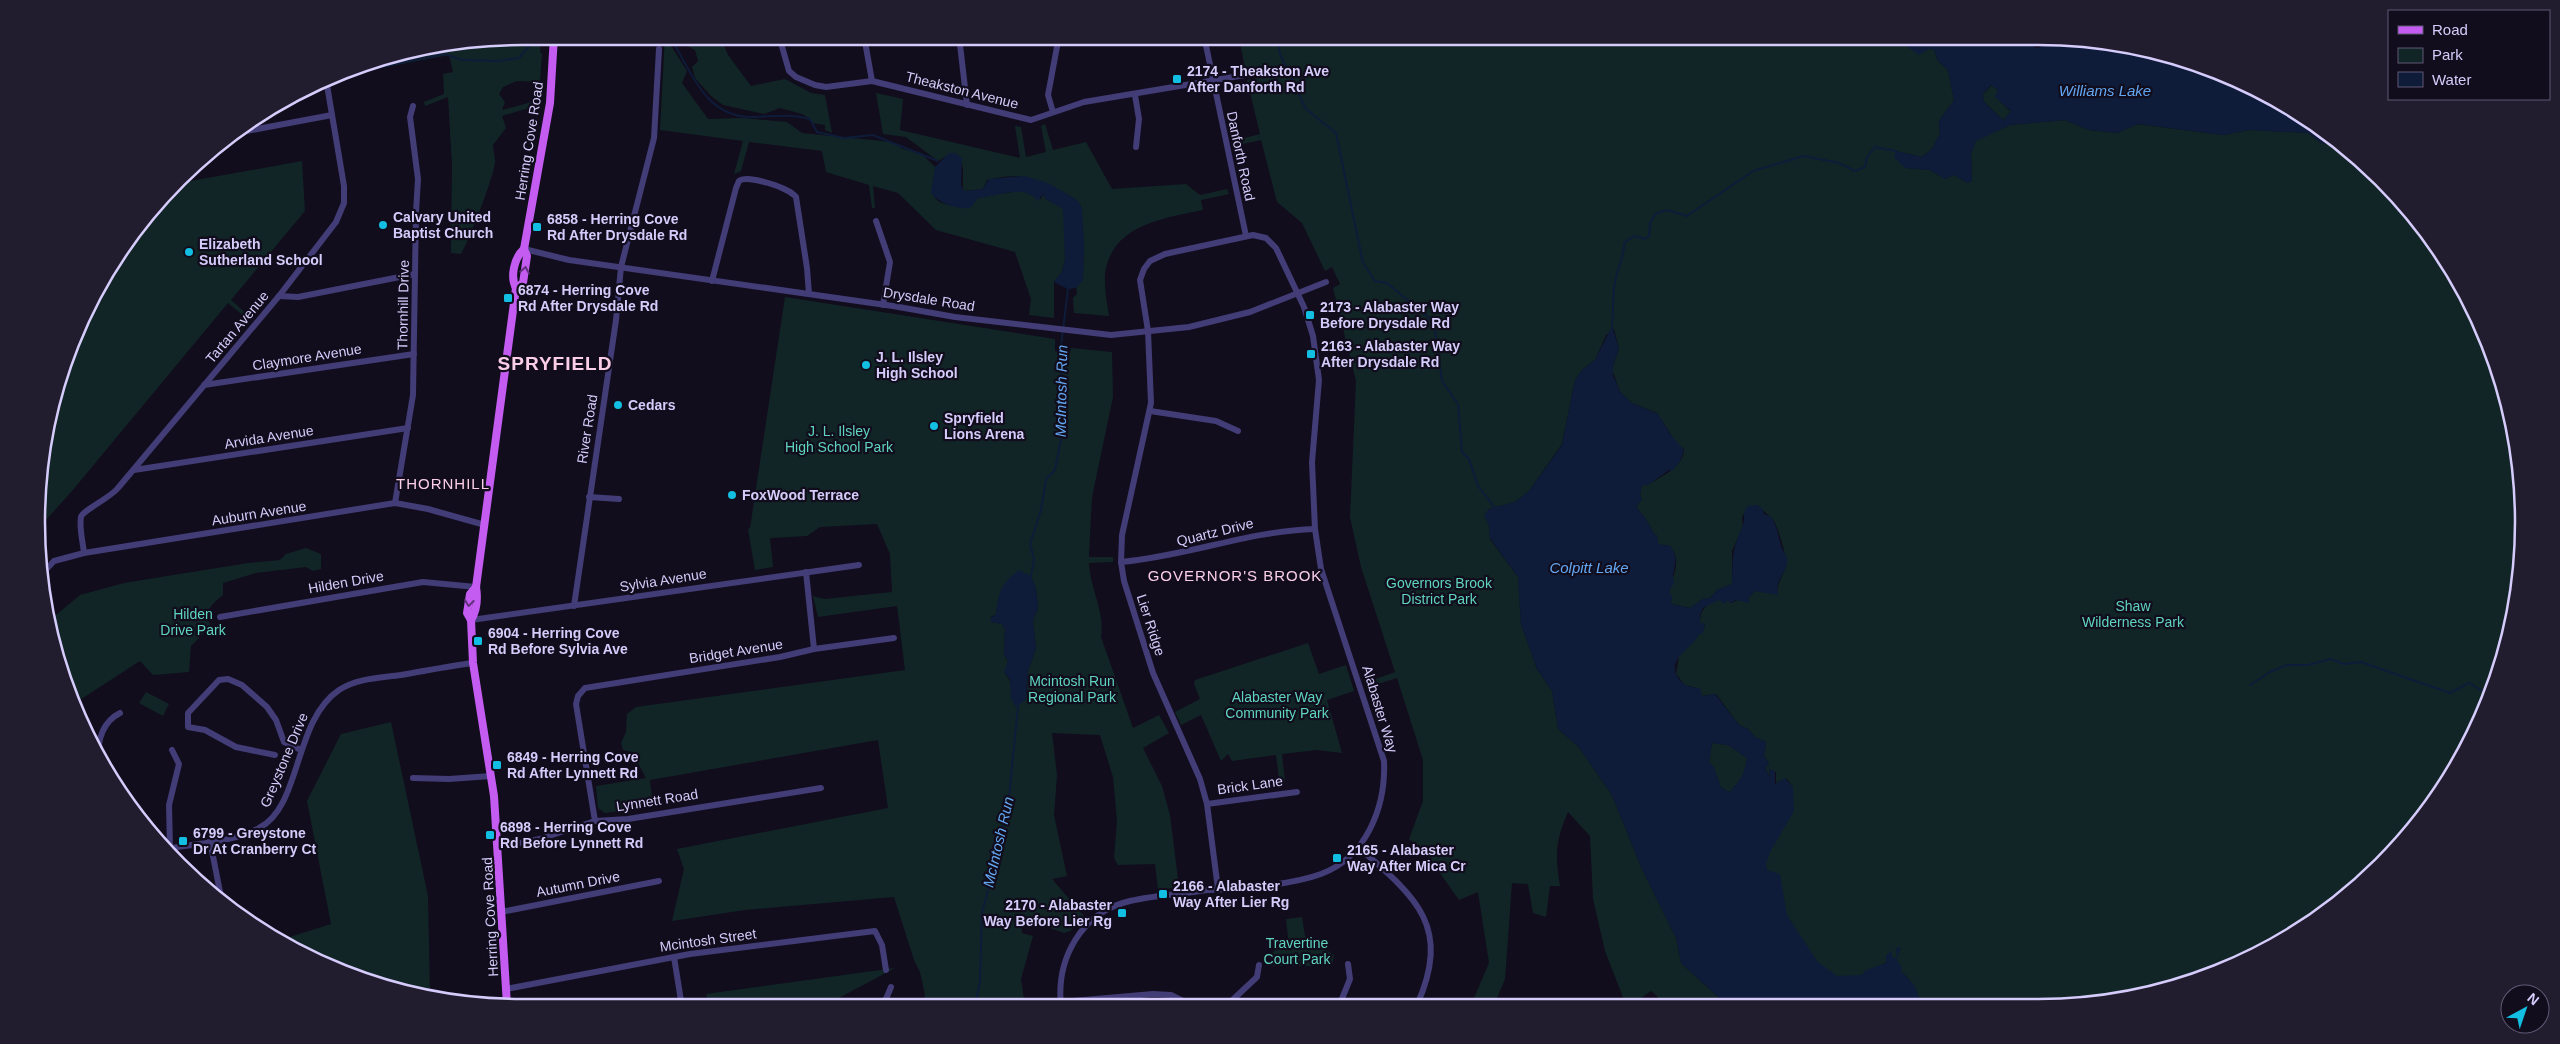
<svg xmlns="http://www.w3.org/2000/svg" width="2560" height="1044" viewBox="0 0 2560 1044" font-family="Helvetica,sans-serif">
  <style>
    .green { fill: #112526; fill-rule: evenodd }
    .water { fill: #0e1c3a; fill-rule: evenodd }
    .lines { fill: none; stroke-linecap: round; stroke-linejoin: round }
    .stream { stroke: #0e1c3a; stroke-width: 2 }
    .minor { stroke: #423c77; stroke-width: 6 }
    .major { stroke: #c45cf2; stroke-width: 8 }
    .oneway { stroke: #62317c }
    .poi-dot { fill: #12bee1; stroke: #110d1c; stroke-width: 2 }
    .labels { text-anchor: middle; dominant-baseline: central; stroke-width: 4.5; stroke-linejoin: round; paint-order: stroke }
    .poi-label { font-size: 14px; font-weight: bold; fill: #d5ccfb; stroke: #110d1c; text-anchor: start }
    .street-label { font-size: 14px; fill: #d5ccfb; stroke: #110d1c }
    .park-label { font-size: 14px; fill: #5fd4bf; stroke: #110d1c }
    .water-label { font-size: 15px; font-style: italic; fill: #63a6f2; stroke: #110d1c }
    .neighbourhood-label { font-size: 15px; letter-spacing: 1px; fill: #fbcee8; stroke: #110d1c }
    .district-label { font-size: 19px; font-weight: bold; letter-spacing: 1px; fill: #fbcee8; stroke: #110d1c }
    .rim { fill: none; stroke: #d5ccfb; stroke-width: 2.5 }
  </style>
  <rect width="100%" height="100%" fill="#110d1c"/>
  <g class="green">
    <path d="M522,36H541L540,53H542L540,82L517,81L503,87L499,94L505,102L502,110L539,100V105L502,116L506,128L493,145C493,150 495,155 495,161C496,171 468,244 461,254L451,253L452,164L448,97L425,106L424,102L444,94L443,74L453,72L449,55L333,77L366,62L428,46Z"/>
    <path d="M665,36L687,71L682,83L708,119L743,118L787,122L802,133L892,142L903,149L921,153L935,167C935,180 926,196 942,203C948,205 955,205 961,208L978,198L997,194L1022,191L1041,199L1043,194L1046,199L1064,209L1065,260L1062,272L1054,282V318L1029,315L1031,299L1015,252L936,230L898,193L873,186L875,208H872L869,185L826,172L822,151L749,142L741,171L734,174L743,141L660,130Z"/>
    <path d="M682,36H720L728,55L751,86L785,79L811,93L825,95L832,133L825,130V125L812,123L810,119L802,114L780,108L764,114L723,105L711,96L695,78L692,67L698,61L695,50L687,46Z"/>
    <path d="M1239,36H1899L1900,41L1934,50L1938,61L1948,70L1954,100L1939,121L1940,133L1932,149L1922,157L1896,151L1906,168L1930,170L1945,179L1954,175L1968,183L1972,181L1971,154L1975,141L2010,125L2065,120L2089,130L2117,133L2137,124L2223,135L2250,130L2308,133L2322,144L2338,142L2358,157L2423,226L2474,307L2507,396L2523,490L2520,585L2498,678L2442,792L2358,887L2224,971L2102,1004H1922L1907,977L1887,962L1864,974L1839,981L1805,952L1765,874L1766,856L1793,811V787L1787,779L1780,783L1778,781L1776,784V772L1769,769L1770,777L1765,768L1769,763L1764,756L1766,742L1755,737L1748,729L1739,725L1716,694L1701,696L1697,688L1685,685L1676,674L1679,656L1704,629L1705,623H1700C1700,609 1706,604 1719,600L1725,602L1727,600L1732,603C1737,599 1745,599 1749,602L1748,598L1755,591L1777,594C1777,583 1783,576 1786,565C1788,559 1778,528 1774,521C1770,516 1762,510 1757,505L1744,513L1742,518L1743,526L1732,551V584L1717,590L1710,598L1703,599L1691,608L1671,604C1670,601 1669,595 1669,592C1672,576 1683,561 1670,546L1658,544L1657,535L1654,534L1646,519L1636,507L1642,499L1640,495L1642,485H1648C1661,476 1684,467 1684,449L1677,444L1657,413L1632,403L1620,392L1612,369L1619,349L1614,329L1606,335L1595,360L1583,369L1575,380L1562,444L1529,491L1515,502L1489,509L1485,515L1489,525L1490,539L1518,577L1521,624L1537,669L1552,691L1558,729L1578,746L1612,795L1641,867L1676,938L1681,963L1727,1005H1658V997L1651,991L1631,1005H1626L1605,951L1593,899L1590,836L1568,812C1555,842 1555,855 1560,886H1550L1546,917L1533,913L1528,884L1512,883L1505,979L1494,1005H1471L1489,963L1478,892L1459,900L1430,859L1409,839L1423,801V760L1397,678L1369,687L1367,682L1395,672L1361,567L1350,517L1356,381L1333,288L1340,284L1332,267L1325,271L1302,223L1277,202L1261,140L1234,146L1233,141L1260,134L1247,80L1257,78L1255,68L1245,69Z"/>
    <path d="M1992,85L1998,90L1996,97L2011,112L2003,120L1984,102L1983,94Z"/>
    <path d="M876,93L903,99L900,130L1020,158L1015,126L1021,127L1026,157L1046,152L1041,126L1045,124L1053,150L1086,142L1112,189L1186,184L1200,195L1227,189L1229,194L1201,200L1203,210C1164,218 1111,225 1105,274C1104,288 1107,303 1109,316L1074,313L1073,298L1077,294L1076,286C1089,276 1082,223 1081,206C1075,197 1068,195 1059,190C1032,177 1017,172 987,180L983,189L963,191V168L959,156L953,153L938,161L906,137L883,134Z"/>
    <path d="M302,161L305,211L231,300L248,315L246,318L228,303L72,491L37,530L40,458L62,366L101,279L157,202L174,184Z"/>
    <path d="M785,297L1055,339V351L1070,353L1071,348L1112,352L1113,397L1092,497L1089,555V557H1113V562L1089,563C1090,589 1105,611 1101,637L1133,728L1159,715L1169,733L1143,748L1162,786L1170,815L1179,887L1158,890L1155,864L1118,865L1114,858L1117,821L1113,777L1100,735L1052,733L1057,775L1054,815L1067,876L1052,879L1084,916L1070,931L1064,933L1021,918L1022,933L1033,936L1021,979L1025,1006L921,1007L925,995L920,972L914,960L894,897L745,910L672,921L684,869L677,849L888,808L878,740L650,780L653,806L605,813L598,808L596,786L646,778L632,752L623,750L621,743L626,732L627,714L636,707L905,670L897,606L818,617L813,596L824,599L892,592L890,554L877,524L820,527L807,536L770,538L773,567L755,570L748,529L750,528ZM1031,576L1036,589L1038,608L1033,620L1036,648L1028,671L1027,694L1016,705C1010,696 1014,681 1005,674L1008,661L1004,655L1005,629L1002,624L991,622V617L996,614L999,596Z"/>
    <path d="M306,548L321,554V569L313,571L306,567L256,573L223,583V595C213,603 202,612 211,626L191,646L189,672L153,675L140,661L72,705L46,619L56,615L80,595L124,583L248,563L280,560L286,554Z"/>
    <path d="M1308,643L1319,674L1346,665L1354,691L1327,700L1342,753L1317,750L1282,754L1285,782L1280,787L1276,755L1232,761L1228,754L1221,761L1201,715L1181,725L1175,712L1200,699L1194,684L1195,680Z"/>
    <path d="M146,692L169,704L163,716L139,703Z"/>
    <path d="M391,722L428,896L430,993L366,982L277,941L331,924L307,801L341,734Z"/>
    <path d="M1712,743L1728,745L1747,758L1744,775L1730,792L1721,788L1716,774L1709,762Z"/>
    <path d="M1302,917L1305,936L1334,955L1332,966H1273L1269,956L1288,937L1286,919Z"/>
    <path d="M895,968L822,1007H710L706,994Z"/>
  </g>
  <g class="water">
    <path d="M1899,36H2021L2036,48L2041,47L2043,37L2194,62L2281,101L2338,142L2322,144L2308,133L2250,130L2223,135L2138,124L2117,133L2089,130L2065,120L2010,125L1976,141L1971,154L1972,181L1968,183L1954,175L1945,179L1930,170L1905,168L1894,157L1896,151L1922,157L1932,149L1940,133L1939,121L1954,100L1948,70L1938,61L1934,50L1929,49L1919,55L1900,41ZM1991,85L1998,90L1995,97L2011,111L2003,120L1984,102L1983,94Z"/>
    <path d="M949,153H955L962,158L961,185L964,191L983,189L989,179L1025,176L1048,183L1077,200L1082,208L1084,249L1083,280L1076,288L1068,289L1054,282L1062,272L1065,260L1063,209L1046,199L1043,194L1038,201C1023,183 999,197 978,198L970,208C957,209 939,204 931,193L935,167Z"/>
    <path d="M1612,326L1619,349L1613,365V375L1620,392L1632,403L1658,414L1670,434L1684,450L1680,461L1672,471L1669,470L1648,485H1642L1640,495L1642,499L1636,507L1646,519L1654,534L1657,535L1658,544L1670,546C1682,561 1670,569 1674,583L1669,591L1672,597L1671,604L1690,608L1703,599L1710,598L1717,590L1732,584C1733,558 1731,552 1742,528C1746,520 1741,512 1748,506L1757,505L1762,508L1764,514L1771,517C1777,526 1778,534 1780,542C1781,552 1791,555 1786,567C1782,576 1775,584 1778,595L1755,591L1748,598L1750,603L1736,600L1730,603L1727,600L1725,604L1719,600L1703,608L1700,615V623H1705L1703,633L1699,634C1693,648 1664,660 1679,679C1686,687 1690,687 1700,688L1702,696L1715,694L1739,725L1748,729L1755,737L1766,742L1764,756L1769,763L1765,768L1770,777L1769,769L1775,771V784L1785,778L1793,787L1794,811L1770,852L1766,864L1767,870L1780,874L1787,915L1817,961L1837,976L1862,975L1866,970L1886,963V955L1892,951V957L1897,958L1896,948L1901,947L1897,960L1902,968L1901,971L1915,986L1920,1000L1926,1004L1727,1005L1681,963L1676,938L1641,867L1612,795L1578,746L1558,729L1552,691L1537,669L1521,624L1518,577L1490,538L1489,525L1484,515L1489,509L1515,502L1529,491L1562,445L1575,380L1583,369L1595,360ZM1712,743L1728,745L1747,758C1744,775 1741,779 1730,792L1721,788L1714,767L1709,762Z"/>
    <path d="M1019,570L1031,576L1036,589L1038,608L1033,620L1036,648L1028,671L1026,699L1016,707L1011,699L1010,679L1004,672L1008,661L1004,654L1005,629L1002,624L991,622L990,619L996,614C999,592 1000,584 1019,570Z"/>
  </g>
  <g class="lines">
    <g class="stream">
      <path d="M669,36C691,68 702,115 749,117C770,117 789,113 810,119L817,132L844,138L873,135L938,161"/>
      <path d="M1271,36L1278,43L1280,54L1306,109L1336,133L1363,263L1375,281L1387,283L1434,322L1442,381L1458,404L1462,452L1469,459L1478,486L1495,508"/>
      <path d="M335,76L445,54L462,60L498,61L519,58L533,42L532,36"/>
      <path d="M1612,326C1614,312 1612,296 1615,282C1617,269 1625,255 1624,243L1634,236L1645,239L1649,236L1650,223L1655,214L1667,210L1687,216L1753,171L1804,156L1839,163L1855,171L1865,167L1867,157L1875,147L1896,151"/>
      <path d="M1031,576L1034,559L1030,544L1041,510L1046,479L1055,470L1062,434L1061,346L1068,289"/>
      <path d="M2250,685L2270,672L2287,665H2308L2331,659L2344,664L2361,662L2450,693L2469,683L2489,695"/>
      <path d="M975,1007L980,980L982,912L997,858L1009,797L1018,706"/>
    </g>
    <g class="minor">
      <path d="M779,36L789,71L796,77L815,85L826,87L872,81L1031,120L1084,102L1251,74"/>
      <path d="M864,36L872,81"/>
      <path d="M959,36L967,105"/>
      <path d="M1204,36L1246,236"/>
      <path d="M1060,38L1068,36"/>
      <path d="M1135,95L1139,119L1136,147"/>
      <path d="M1053,112L1048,95L1059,36"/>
      <path d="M236,133L332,115"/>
      <path d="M876,221L890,262L883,305"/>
      <path d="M524,249L569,260L893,306L955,317L1111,335L1189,327L1250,312L1326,282"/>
      <path d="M712,281L736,188L739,181C747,174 790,188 796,197L807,268L809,294"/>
      <path d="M279,296L298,297L415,274"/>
      <path d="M204,385L414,354"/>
      <path d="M1150,411L1216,421L1238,431"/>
      <path d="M134,470L408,428"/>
      <path d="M589,497L619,499"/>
      <path d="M395,503L413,395L416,212L418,179L410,117L413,106"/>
      <path d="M84,553C83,543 79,528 81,517C82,511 110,498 118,488L279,296L336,222L344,203V186L327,85"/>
      <path d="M1121,562C1187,556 1249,531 1315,529"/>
      <path d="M806,572L814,649"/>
      <path d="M41,575L54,561L84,553L395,503L428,509L485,525"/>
      <path d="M574,606L616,320L621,267L654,138L659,49"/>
      <path d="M220,617L423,582L476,587"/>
      <path d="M471,620L859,565"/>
      <path d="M275,755L236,747L205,730L188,727V713L219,680L228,679L242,685L267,707L276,720L284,742L301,750"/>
      <path d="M99,756C97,739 104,721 120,713"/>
      <path d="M413,778L449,779L491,776"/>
      <path d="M1207,804L1297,792"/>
      <path d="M595,821L576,704L578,696L585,688L780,657L814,649L894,638"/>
      <path d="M210,841L222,902"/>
      <path d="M499,847L540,839L595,821L628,819L821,788"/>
      <path d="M170,848L169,805L179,764L172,750"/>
      <path d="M171,848C199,843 234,842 259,828C302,806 293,721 339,690C358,678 380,678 401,675C425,671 449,666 473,663"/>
      <path d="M1359,848C1416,897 1452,926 1417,1005"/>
      <path d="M501,912L659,881"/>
      <path d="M674,957L682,1007"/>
      <path d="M506,989L690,954L875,931L882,945L886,970"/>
      <path d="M1061,1002L1153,994L1171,995L1193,1006"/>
      <path d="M1061,1006C1056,959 1081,912 1130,901C1155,895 1182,894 1207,890C1240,889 1291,885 1321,874C1367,857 1386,806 1384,761L1321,569L1315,529L1312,462L1319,380L1313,336L1304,307L1276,248L1266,238L1253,235L1165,254L1150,261L1144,269L1140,280L1148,331L1151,403L1122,535L1121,562L1124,581L1153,673L1200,779L1207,804L1218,889"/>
      <path d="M1226,1006L1257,977L1259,965"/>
      <path d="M1339,1006L1350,979L1348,964"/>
      <path d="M872,1007L886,999L891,987"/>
    </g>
    <g class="major">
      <path d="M516,288L523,283L527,256L524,249"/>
      <path d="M476,587L470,594L467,613L471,620L473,663L494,796L507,1005"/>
      <path d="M471,620C477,610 478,599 476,587L516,288C510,277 514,258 524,249L550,103L554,36"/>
    </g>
  </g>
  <defs><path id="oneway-chevron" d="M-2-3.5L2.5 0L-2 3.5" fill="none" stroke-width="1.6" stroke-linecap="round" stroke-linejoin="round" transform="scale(1.25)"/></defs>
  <g class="oneway">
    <use href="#oneway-chevron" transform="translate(525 270) rotate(-80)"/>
    <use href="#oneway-chevron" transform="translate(469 603) rotate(97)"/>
  </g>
  <g class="poi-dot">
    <rect x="1172" y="74" width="10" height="10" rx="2.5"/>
    <circle cx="383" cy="225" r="5"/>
    <rect x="532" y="222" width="10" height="10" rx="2.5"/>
    <circle cx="189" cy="252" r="5"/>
    <rect x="503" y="293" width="10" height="10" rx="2.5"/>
    <rect x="1305" y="310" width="10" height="10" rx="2.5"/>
    <rect x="1306" y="349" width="10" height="10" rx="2.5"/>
    <circle cx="866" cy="365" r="5"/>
    <circle cx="618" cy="405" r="5"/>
    <circle cx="934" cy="426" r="5"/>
    <circle cx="732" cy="495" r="5"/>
    <rect x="473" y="636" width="10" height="10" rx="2.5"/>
    <rect x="492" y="760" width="10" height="10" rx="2.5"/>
    <rect x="485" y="830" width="10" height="10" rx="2.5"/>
    <rect x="178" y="836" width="10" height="10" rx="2.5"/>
    <rect x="1332" y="853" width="10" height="10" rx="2.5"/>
    <rect x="1158" y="889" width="10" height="10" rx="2.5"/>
    <rect x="1117" y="908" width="10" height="10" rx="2.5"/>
  </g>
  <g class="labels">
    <g class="poi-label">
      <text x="1187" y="71">2174 - Theakston Ave<tspan x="1187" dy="16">After Danforth Rd</tspan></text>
      <text x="393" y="217">Calvary United<tspan x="393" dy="16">Baptist Church</tspan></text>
      <text x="547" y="219">6858 - Herring Cove<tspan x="547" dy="16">Rd After Drysdale Rd</tspan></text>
      <text x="199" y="244">Elizabeth<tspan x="199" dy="16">Sutherland School</tspan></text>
      <text x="518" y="290">6874 - Herring Cove<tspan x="518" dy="16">Rd After Drysdale Rd</tspan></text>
      <text x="1320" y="307">2173 - Alabaster Way<tspan x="1320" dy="16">Before Drysdale Rd</tspan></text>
      <text x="1321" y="346">2163 - Alabaster Way<tspan x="1321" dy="16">After Drysdale Rd</tspan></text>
      <text x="876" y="357">J. L. Ilsley<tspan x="876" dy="16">High School</tspan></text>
      <text x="628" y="405">Cedars</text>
      <text x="944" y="418">Spryfield<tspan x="944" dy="16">Lions Arena</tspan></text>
      <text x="742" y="495">FoxWood Terrace</text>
      <text x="488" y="633">6904 - Herring Cove<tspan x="488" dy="16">Rd Before Sylvia Ave</tspan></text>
      <text x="507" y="757">6849 - Herring Cove<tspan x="507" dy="16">Rd After Lynnett Rd</tspan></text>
      <text x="500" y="827">6898 - Herring Cove<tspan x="500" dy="16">Rd Before Lynnett Rd</tspan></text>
      <text x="193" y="833">6799 - Greystone<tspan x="193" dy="16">Dr At Cranberry Ct</tspan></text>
      <text x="1347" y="850">2165 - Alabaster<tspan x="1347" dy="16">Way After Mica Cr</tspan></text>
      <text x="1173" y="886">2166 - Alabaster<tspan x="1173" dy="16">Way After Lier Rg</tspan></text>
      <text x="1112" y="905" text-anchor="end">2170 - Alabaster<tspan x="1112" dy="16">Way Before Lier Rg</tspan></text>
    </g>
    <g class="street-label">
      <text transform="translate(962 90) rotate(14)">Theakston Avenue</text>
      <text transform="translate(529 141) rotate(-81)">Herring Cove Road</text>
      <text transform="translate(1241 156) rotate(78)">Danforth Road</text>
      <text transform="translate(929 299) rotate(9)">Drysdale Road</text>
      <text transform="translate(403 305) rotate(-89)">Thornhill Drive</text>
      <text transform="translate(237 327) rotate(-50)">Tartan Avenue</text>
      <text transform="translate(307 357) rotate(-9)">Claymore Avenue</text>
      <text transform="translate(587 429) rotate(-81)">River Road</text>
      <text transform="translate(269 437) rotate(-9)">Arvida Avenue</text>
      <text transform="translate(259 513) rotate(-9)">Auburn Avenue</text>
      <text transform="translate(1215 532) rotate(-14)">Quartz Drive</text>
      <text transform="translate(663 580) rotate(-9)">Sylvia Avenue</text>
      <text transform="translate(346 582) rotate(-10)">Hilden Drive</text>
      <text transform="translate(1151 625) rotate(72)">Lier Ridge</text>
      <text transform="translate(736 651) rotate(-9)">Bridget Avenue</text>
      <text transform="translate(1380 709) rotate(73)">Alabaster Way</text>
      <text transform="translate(284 760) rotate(-67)">Greystone Drive</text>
      <text transform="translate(1250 785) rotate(-8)">Brick Lane</text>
      <text transform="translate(657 800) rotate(-9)">Lynnett Road</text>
      <text transform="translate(578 884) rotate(-11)">Autumn Drive</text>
      <text transform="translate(490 917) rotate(-93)">Herring Cove Road</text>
      <text transform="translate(708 940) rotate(-8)">Mcintosh Street</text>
    </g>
    <g class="park-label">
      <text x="839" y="431">J. L. Ilsley<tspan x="839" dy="16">High School Park</tspan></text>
      <text x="1439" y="583">Governors Brook<tspan x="1439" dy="16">District Park</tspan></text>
      <text x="2133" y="606">Shaw<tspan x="2133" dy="16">Wilderness Park</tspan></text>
      <text x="193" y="614">Hilden<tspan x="193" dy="16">Drive Park</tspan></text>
      <text x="1072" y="681">Mcintosh Run<tspan x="1072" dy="16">Regional Park</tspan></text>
      <text x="1277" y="697">Alabaster Way<tspan x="1277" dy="16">Community Park</tspan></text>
      <text x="1297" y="943">Travertine<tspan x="1297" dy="16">Court Park</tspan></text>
    </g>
    <g class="water-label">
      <text x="2105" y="90">Williams Lake</text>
      <text transform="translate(1061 391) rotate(-89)">McIntosh Run</text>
      <text x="1589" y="567">Colpitt Lake</text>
      <text transform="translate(998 842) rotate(-77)">McIntosh Run</text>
    </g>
    <g class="neighbourhood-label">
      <text x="443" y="483">THORNHILL</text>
      <text x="1235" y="575">GOVERNOR'S BROOK</text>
    </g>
    <g class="district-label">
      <text x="555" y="363">SPRYFIELD</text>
    </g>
  </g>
  <path d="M0 0H2560V1044H0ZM522 45H2038A477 477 0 0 1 2515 522V522A477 477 0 0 1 2038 999H522A477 477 0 0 1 45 522V522A477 477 0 0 1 522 45Z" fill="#211c2e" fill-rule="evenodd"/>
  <path class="rim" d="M522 45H2038A477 477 0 0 1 2515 522V522A477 477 0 0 1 2038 999H522A477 477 0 0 1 45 522V522A477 477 0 0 1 522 45Z"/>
  <rect x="2388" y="10" width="162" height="90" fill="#110d1c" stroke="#5f5975"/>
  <rect x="2398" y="26" width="25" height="8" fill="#c45cf2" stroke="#5f5975"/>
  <text x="2432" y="35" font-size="15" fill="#d5ccfb">Road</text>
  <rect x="2398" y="48" width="25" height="15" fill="#112526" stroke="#5f5975"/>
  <text x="2432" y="60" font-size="15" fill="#d5ccfb">Park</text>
  <rect x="2398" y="72" width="25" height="15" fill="#0e1c3a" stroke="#5f5975"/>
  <text x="2432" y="85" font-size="15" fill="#d5ccfb">Water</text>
  <g transform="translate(2525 1009) rotate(40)"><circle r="24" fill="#110d1c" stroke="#5f5975"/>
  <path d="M0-4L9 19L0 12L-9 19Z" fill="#12bee1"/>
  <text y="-8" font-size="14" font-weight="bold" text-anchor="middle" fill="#d5ccfb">N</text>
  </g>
</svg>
